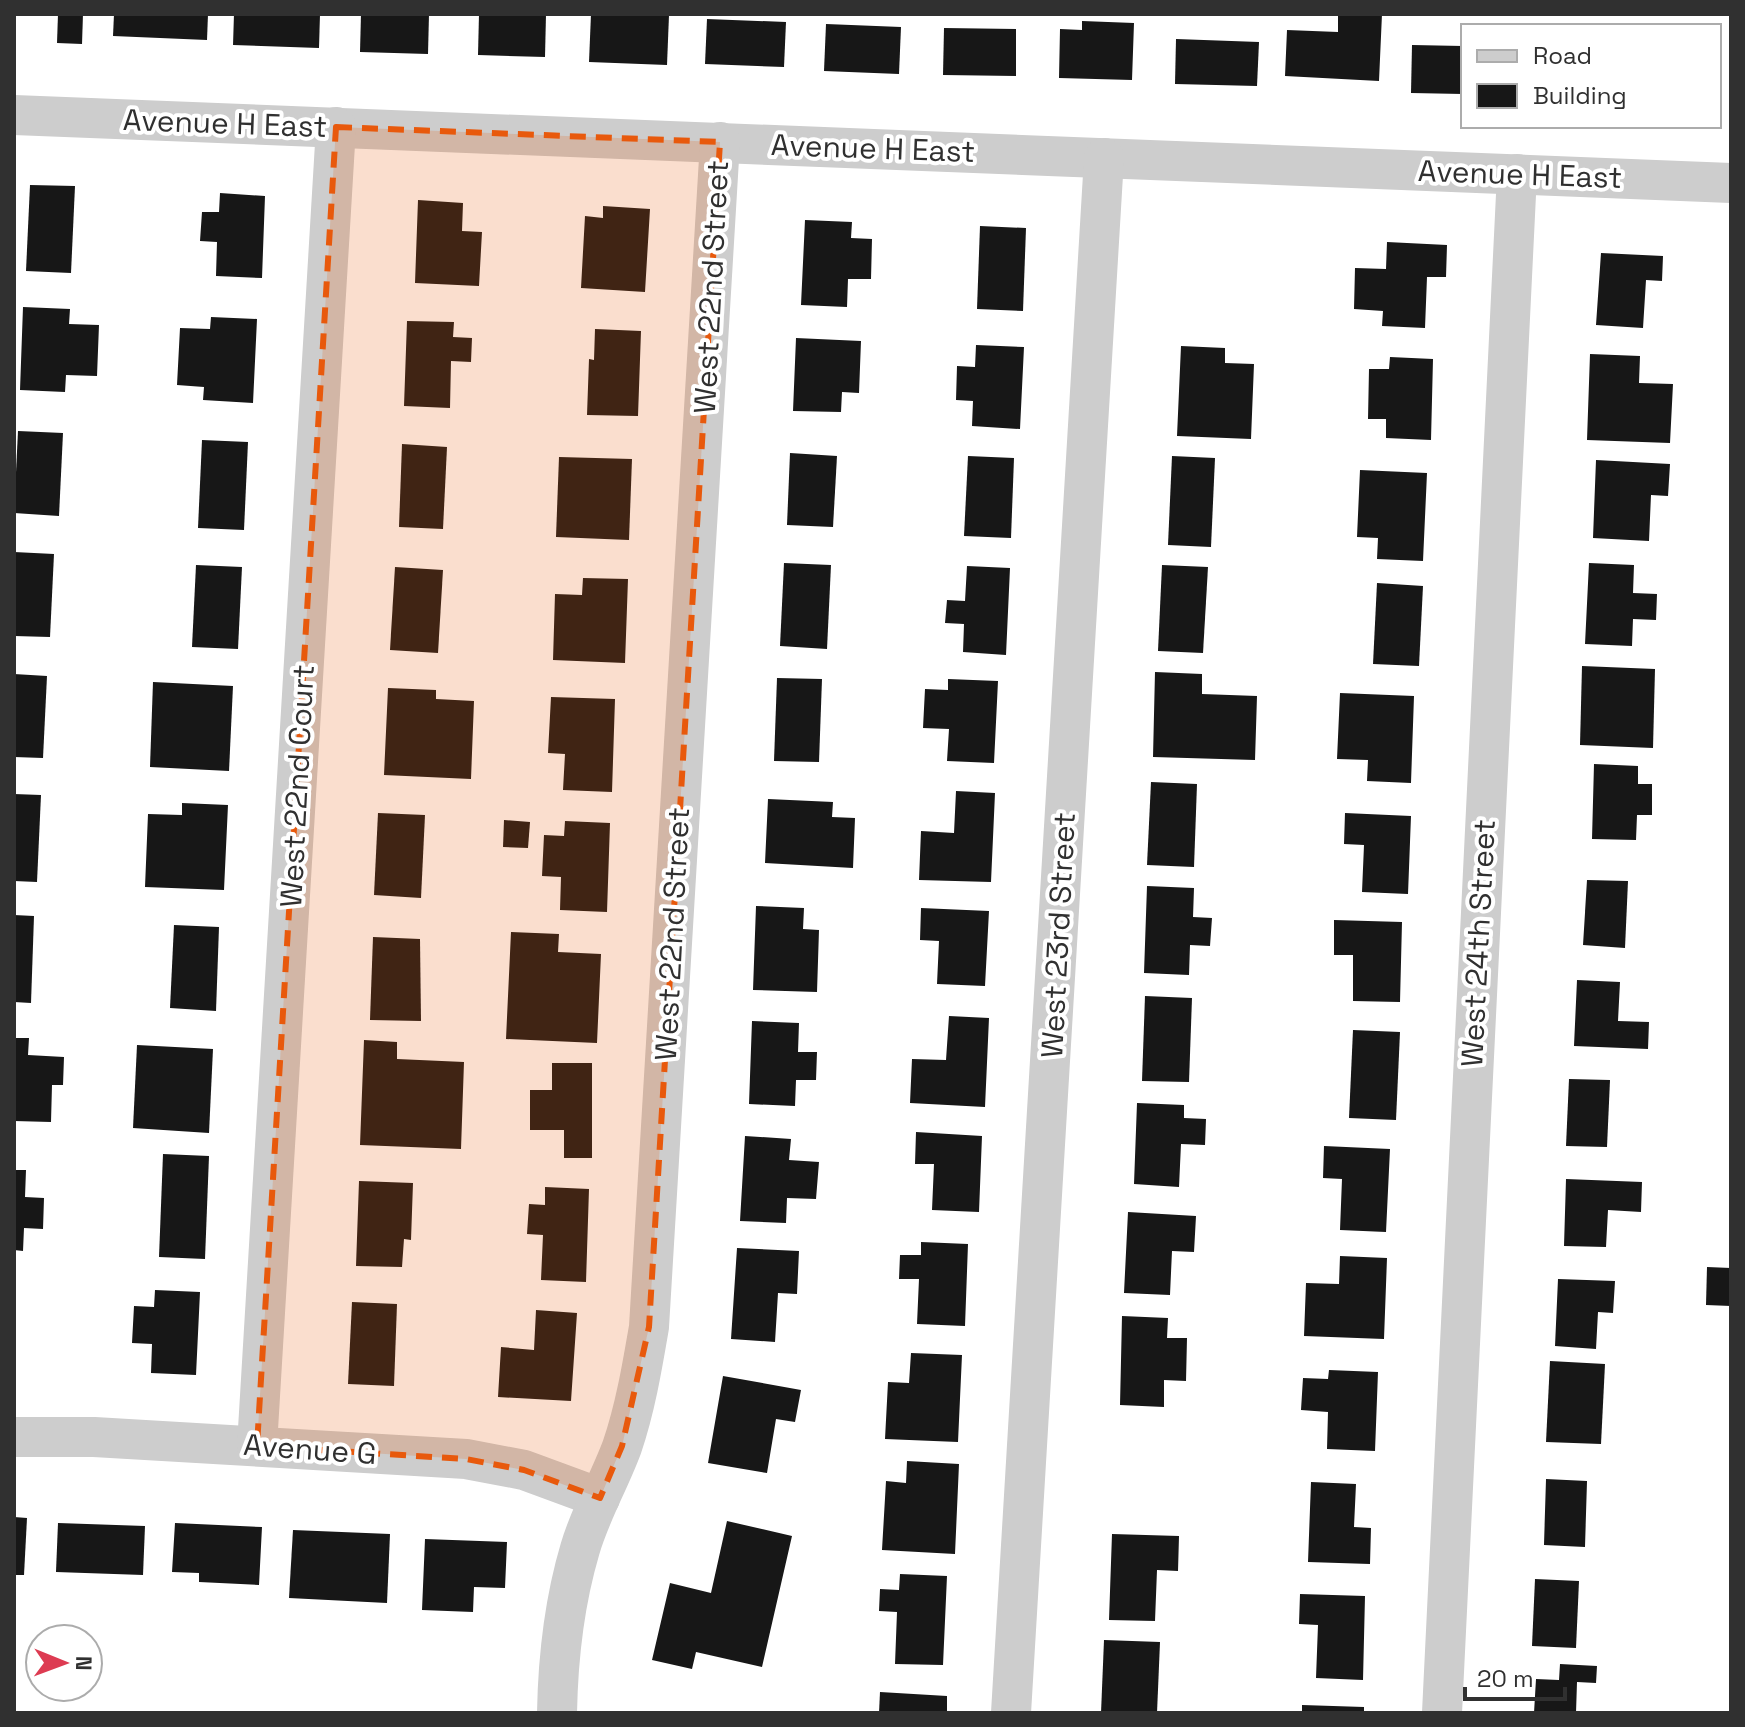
<svg xmlns="http://www.w3.org/2000/svg" width="1745" height="1727" viewBox="0 0 1745 1727" font-family="'Space Grotesk',sans-serif">
  <style>
    .building { fill: #171717 }
    .lines { fill: none; stroke-linecap: round; stroke-linejoin: round }
    .minor { stroke: #cdcdcd; stroke-width: 40 }
    .marked { fill: #e8590c; fill-opacity: 0.2; stroke: #e8590c; stroke-width: 6; stroke-dasharray: 16 10; stroke-linejoin: round }
    .labels { text-anchor: middle; dominant-baseline: central; stroke-width: 8; stroke-linejoin: round; paint-order: stroke }
    .street-label { font-size: 30px; fill: #303030; stroke: #fff }
  </style>
  <rect width="100%" height="100%" fill="#fff"/>
  <g class="building">
    <path d="M58,14H83L82,44L57,43Z"/>
    <path d="M114,14H208L207,40L113,36Z"/>
    <path d="M234,14H320L319,48L233,45Z"/>
    <path d="M361,14H429L428,54L360,52Z"/>
    <path d="M479,14H546L545,57L478,55Z"/>
    <path d="M591,14L669,15L667,65L589,62Z"/>
    <path d="M1338,14H1382L1379,81L1285,76L1287,30L1338,32Z"/>
    <path d="M707,19L786,22L784,67L705,64Z"/>
    <path d="M1082,21L1134,23L1132,80L1059,78L1060,29L1082,30Z"/>
    <path d="M826,24L901,27L899,74L824,71Z"/>
    <path d="M944,28L1016,29V76L943,75Z"/>
    <path d="M1176,39L1259,42L1257,86L1175,84Z"/>
    <path d="M1412,45L1463,46V94L1411,93Z"/>
    <path d="M30,185L75,186L71,273L26,271Z"/>
    <path d="M220,193L265,196L262,278L216,276L217,242L200,241L202,212H219Z"/>
    <path d="M418,200L463,203L462,231L482,232L479,286L415,283Z"/>
    <path d="M603,206L650,209L645,292L581,288L585,216L603,218Z"/>
    <path d="M805,220L852,222L851,238L872,239L871,279H848L847,307L801,305Z"/>
    <path d="M980,226L1026,228L1023,311L977,309Z"/>
    <path d="M1387,242L1447,245L1446,277H1427L1425,328L1382,326L1383,311L1354,309L1355,268L1386,269Z"/>
    <path d="M1601,253L1663,256L1662,281L1646,280L1643,328L1596,325Z"/>
    <path d="M23,307L70,309L69,324L99,325L97,376L66,375L65,392L20,390Z"/>
    <path d="M211,317L257,319L253,403L203,400L204,387L177,385L180,328L210,329Z"/>
    <path d="M407,321L454,322L453,337L472,338L471,362L451,361L450,408L404,406Z"/>
    <path d="M595,329L641,331L638,416L587,415L589,359L594,360Z"/>
    <path d="M796,338L861,341L859,393L842,392L841,412L793,411Z"/>
    <path d="M976,345L1024,347L1020,429L972,426L973,401L956,400L957,366L975,367Z"/>
    <path d="M1181,346L1225,348V363L1254,364L1251,439L1177,436Z"/>
    <path d="M1590,354L1640,356L1639,383L1673,384L1670,443L1587,440Z"/>
    <path d="M1390,357L1433,359L1431,440L1386,438V419H1368L1369,369H1389Z"/>
    <path d="M18,431L63,433L59,516L14,513Z"/>
    <path d="M202,440L248,442L244,530L198,528Z"/>
    <path d="M402,444L447,447L443,529L399,527Z"/>
    <path d="M790,453L837,456L833,527L787,525Z"/>
    <path d="M968,456L1014,458L1011,538L964,536Z"/>
    <path d="M1172,456L1215,458L1211,547L1168,545Z"/>
    <path d="M559,457L632,459L629,540L556,537Z"/>
    <path d="M1596,460L1670,464L1668,496L1651,495L1649,541L1593,538Z"/>
    <path d="M1360,470L1427,473L1423,561L1377,559L1378,538L1357,537Z"/>
    <path d="M14,552L54,554L50,637L14,636Z"/>
    <path d="M784,563L831,565L827,649L780,646Z"/>
    <path d="M1589,563L1634,565L1633,593L1657,594L1656,620L1633,619L1632,646L1585,644Z"/>
    <path d="M196,565L242,567L238,649L192,647Z"/>
    <path d="M1162,565L1208,567L1203,653L1158,651Z"/>
    <path d="M967,566L1010,568L1006,655L963,652L964,624L945,623L947,600L965,601Z"/>
    <path d="M395,567L443,570L438,653L390,650Z"/>
    <path d="M583,578L628,579L625,663L553,660L555,594L582,595Z"/>
    <path d="M1377,583L1423,586L1419,666L1373,664Z"/>
    <path d="M1582,666L1655,669L1653,748L1580,745Z"/>
    <path d="M1155,672L1202,674V694L1257,696L1255,760L1153,757Z"/>
    <path d="M14,674L47,676L43,758L14,757Z"/>
    <path d="M777,678L822,679L819,762L774,761Z"/>
    <path d="M948,679L998,681L994,763L947,761L949,729L923,728L925,689L948,690Z"/>
    <path d="M153,682L233,686L229,771L150,767Z"/>
    <path d="M388,688L436,690V699L474,701L471,779L384,775Z"/>
    <path d="M1340,693L1414,696L1411,783L1367,781L1368,760L1337,759Z"/>
    <path d="M551,697L615,699L612,792L563,790L565,754L548,753Z"/>
    <path d="M1594,764L1638,766V784H1652V815H1637L1636,840L1592,839Z"/>
    <path d="M1151,782L1197,784L1194,867L1147,865Z"/>
    <path d="M956,791L995,793L991,882L919,880L921,831L954,833Z"/>
    <path d="M14,794L41,795L37,882L14,881Z"/>
    <path d="M768,799L833,802L832,817L855,818L853,868L765,863Z"/>
    <path d="M182,803L228,805L224,890L145,887L148,814L182,815Z"/>
    <path d="M378,813L425,815L421,898L374,895Z"/>
    <path d="M1345,813L1411,816L1408,894L1362,892L1364,845L1344,844Z"/>
    <path d="M504,820L530,822L528,848L503,847Z"/>
    <path d="M565,821L610,823L607,912L560,910L561,877L542,876L544,835L564,836Z"/>
    <path d="M1587,880L1628,881L1625,948L1583,945Z"/>
    <path d="M1147,886L1194,888L1193,917L1212,918L1210,946L1190,945L1189,975L1144,973Z"/>
    <path d="M756,906L804,908L803,929L819,930L817,992L753,990Z"/>
    <path d="M921,908L989,911L985,986L937,984L939,941L920,940Z"/>
    <path d="M14,915L34,916L31,1003L14,1002Z"/>
    <path d="M1334,920L1402,922L1400,1002L1353,1001V955H1334Z"/>
    <path d="M174,925L219,927L216,1011L170,1008Z"/>
    <path d="M511,932L559,934L558,952L601,954L597,1043L506,1039Z"/>
    <path d="M373,937L420,939L421,1021L370,1020Z"/>
    <path d="M1577,980L1620,982L1618,1021L1649,1022L1648,1049L1574,1046Z"/>
    <path d="M1145,996L1192,998L1189,1082L1142,1081Z"/>
    <path d="M949,1016L989,1018L985,1107L910,1103L912,1059L946,1060Z"/>
    <path d="M752,1021L799,1023L798,1052H817L816,1080H796L795,1106L749,1104Z"/>
    <path d="M1353,1030L1400,1032L1396,1120L1349,1118Z"/>
    <path d="M14,1038H29L28,1055L64,1057L63,1085H52L51,1122L14,1121Z"/>
    <path d="M364,1040L397,1042V1059L464,1062L461,1149L360,1145Z"/>
    <path d="M137,1045L213,1049L209,1133L133,1128Z"/>
    <path d="M552,1063H592V1158H564V1130H530V1090H552Z"/>
    <path d="M1569,1079L1610,1080L1607,1147L1566,1146Z"/>
    <path d="M1137,1103L1184,1105V1118L1206,1119L1205,1145L1181,1144L1179,1187L1134,1184Z"/>
    <path d="M916,1132L982,1136L979,1212L932,1210L934,1164H915Z"/>
    <path d="M745,1136L791,1139L789,1160L819,1162L816,1199L787,1198L786,1223L740,1221Z"/>
    <path d="M1324,1146L1390,1149L1386,1232L1340,1230L1342,1179L1323,1178Z"/>
    <path d="M163,1154L209,1156L205,1259L159,1257Z"/>
    <path d="M14,1170H26L25,1197L44,1198L43,1229L24,1228L23,1251L14,1250Z"/>
    <path d="M1566,1179L1642,1182L1641,1212L1608,1210L1606,1247L1564,1246Z"/>
    <path d="M359,1181L413,1183L411,1240L404,1239L402,1267L356,1266Z"/>
    <path d="M545,1187L589,1189L586,1282L541,1280L543,1235L527,1234L529,1204L545,1205Z"/>
    <path d="M1128,1212L1196,1216L1194,1252L1172,1251L1170,1295L1124,1293Z"/>
    <path d="M921,1242L968,1244L965,1326L917,1324L919,1279H899L900,1255H921Z"/>
    <path d="M737,1248L799,1251L797,1294L778,1293L775,1342L731,1339Z"/>
    <path d="M1340,1256L1387,1258L1384,1339L1304,1336L1306,1283L1339,1284Z"/>
    <path d="M1707,1267L1731,1268V1306L1706,1305Z"/>
    <path d="M1558,1279L1615,1281L1613,1313L1598,1312L1596,1349L1555,1346Z"/>
    <path d="M155,1290L200,1292L196,1375L151,1373L152,1344L132,1343L134,1306L154,1307Z"/>
    <path d="M352,1302L397,1304L394,1386L348,1384Z"/>
    <path d="M536,1310L577,1313L571,1401L498,1397L501,1347L534,1350Z"/>
    <path d="M1122,1316L1168,1318L1167,1338H1187L1186,1381L1164,1380V1407L1120,1405Z"/>
    <path d="M911,1353L962,1355L958,1442L885,1439L888,1382L909,1383Z"/>
    <path d="M1550,1361L1605,1364L1601,1444L1546,1442Z"/>
    <path d="M1329,1370L1378,1372L1375,1451L1327,1449L1328,1412L1301,1410L1303,1378L1328,1379Z"/>
    <path d="M723,1376L801,1390L795,1422L776,1419L767,1473L708,1463Z"/>
    <path d="M907,1461L959,1464L955,1554L882,1550L886,1481L906,1483Z"/>
    <path d="M1546,1479L1587,1481L1585,1547L1544,1545Z"/>
    <path d="M1311,1482L1356,1484L1354,1527L1371,1528L1370,1564L1308,1562Z"/>
    <path d="M14,1517L27,1518L24,1575H14Z"/>
    <path d="M727,1521L792,1536L762,1667L696,1652L692,1669L652,1660L670,1583L711,1593Z"/>
    <path d="M58,1523L145,1526L143,1575L56,1572Z"/>
    <path d="M175,1523L262,1527L259,1585L199,1582V1573L172,1572Z"/>
    <path d="M293,1530L390,1534L387,1603L289,1598Z"/>
    <path d="M1112,1534L1179,1536L1178,1571L1157,1570L1155,1621L1109,1620Z"/>
    <path d="M425,1539L507,1542L505,1588L474,1587L473,1612L422,1610Z"/>
    <path d="M900,1574L947,1576L943,1665L895,1664L897,1612L879,1611L880,1589L899,1590Z"/>
    <path d="M1535,1579L1579,1581L1576,1648L1532,1646Z"/>
    <path d="M1300,1594L1365,1596L1363,1680L1316,1678L1318,1625L1299,1624Z"/>
    <path d="M1104,1640L1160,1642L1157,1713H1101Z"/>
    <path d="M1560,1664L1597,1666L1596,1683L1577,1682L1576,1713H1534L1536,1679L1559,1680Z"/>
    <path d="M880,1692L947,1696V1713H879Z"/>
    <path d="M1302,1705L1364,1707V1713H1302Z"/>
  </g>
  <g class="lines">
    <g class="minor">
      <path d="M14,115L1731,183"/>
      <path d="M14,1437H94L466,1459L524,1470L600,1498"/>
      <path d="M257,1446L336,127"/>
      <path d="M557,1713C558,1657 564,1603 580,1549C590,1514 609,1482 622,1447C635,1409 642,1368 649,1327L720,142"/>
      <path d="M1011,1713L1104,158"/>
      <path d="M1442,1713L1517,174"/>
    </g>
  </g>
  <path class="marked" d="M336,127L720,142L649,1327L622,1446L600,1498L524,1470L466,1459L257,1446Z"/>
  <g class="labels">
    <g class="street-label">
      <text transform="translate(225 123) rotate(2)">Avenue H East</text>
      <text transform="translate(873 148) rotate(2)">Avenue H East</text>
      <text transform="translate(1520 174) rotate(2)">Avenue H East</text>
      <text transform="translate(711 287) rotate(-87)">West 22nd Street</text>
      <text transform="translate(297 786) rotate(-87)">West 22nd Court</text>
      <text transform="translate(672 934) rotate(-87)">West 22nd Street</text>
      <text transform="translate(1058 935) rotate(-87)">West 23rd Street</text>
      <text transform="translate(1478 943) rotate(-87)">West 24th Street</text>
      <text transform="translate(310 1449) rotate(4)">Avenue G</text>
    </g>
  </g>
  <rect width="1745" height="1727" fill="none" stroke="#303030" stroke-width="32"/>
  <rect x="1461" y="24" width="260" height="104" fill="#ffffff" stroke="#acacac" stroke-width="2"/>
  <rect x="1477" y="50" width="40" height="12" fill="#cdcdcd" stroke="#acacac" stroke-width="2"/>
  <text x="1533" y="64" font-size="24" fill="#303030">Road</text>
  <rect x="1477" y="84" width="40" height="24" fill="#171717" stroke="#acacac" stroke-width="2"/>
  <text x="1533" y="104" font-size="24" fill="#303030">Building</text>
  <g transform="translate(64 1663) rotate(91)"><circle r="38" fill="#ffffff" stroke="#acacac" stroke-width="2"/>
  <path d="M0-6L14 30L0 20L-14 30Z" fill="#dd3b52"/>
  <text y="-12" font-size="22" font-weight="bold" text-anchor="middle" fill="#303030">N</text>
  </g>
  <path d="M1465 1687v12h100v-12" fill="none" stroke="#303030" stroke-width="4"/>
  <text x="1477" y="1687" font-size="24" fill="#303030" stroke="#ffffff" stroke-width="6" paint-order="stroke">20 m</text>
</svg>
